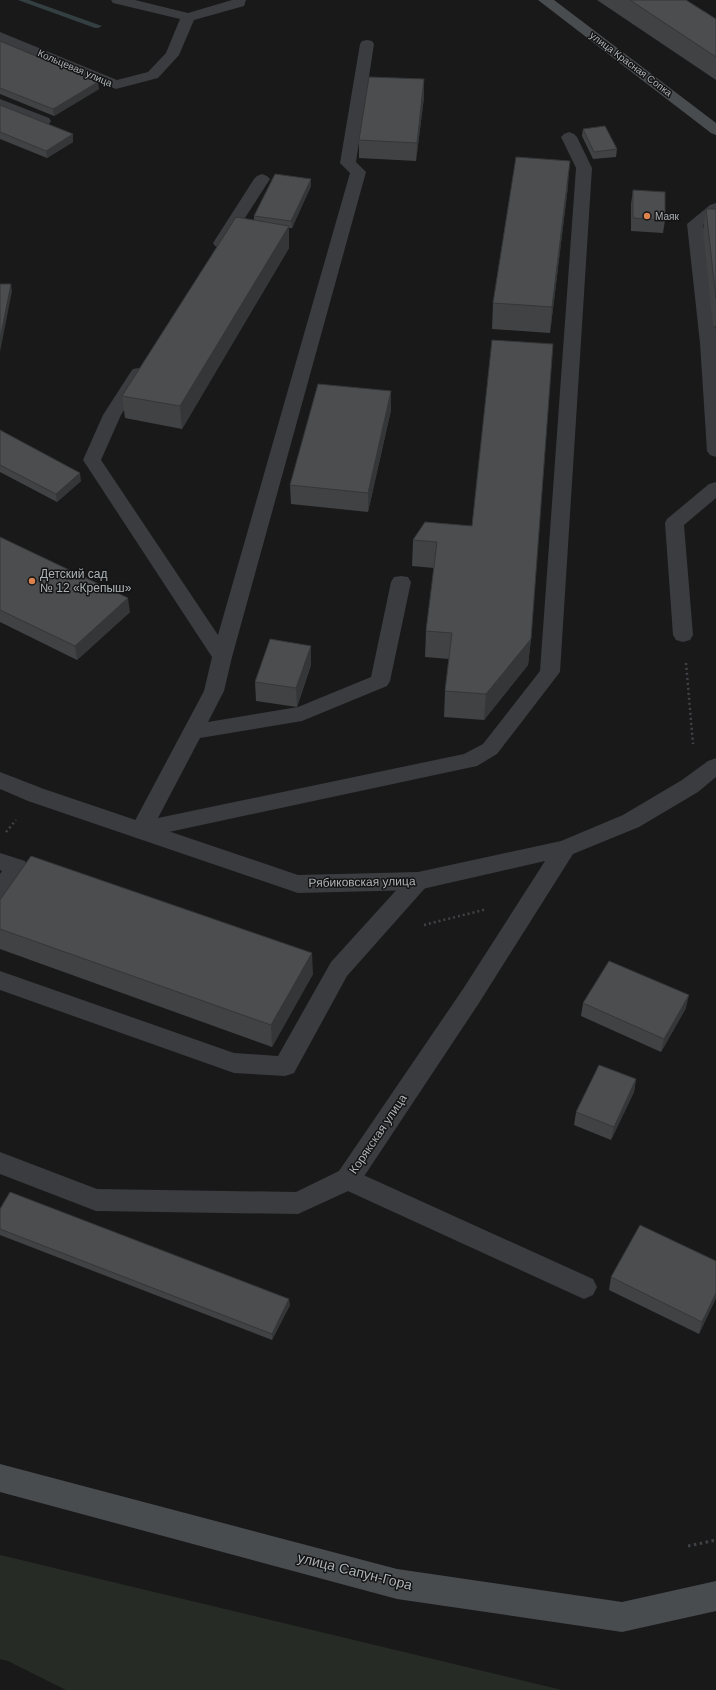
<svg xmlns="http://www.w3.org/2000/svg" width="716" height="1690" font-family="Arial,sans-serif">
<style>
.green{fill:#262c25}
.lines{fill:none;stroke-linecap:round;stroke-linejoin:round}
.stream{fill:#343f42;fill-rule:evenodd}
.path-far1{stroke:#404346;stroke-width:2.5;stroke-dasharray:2 3;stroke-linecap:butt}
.path{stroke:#404346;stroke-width:3;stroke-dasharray:2.5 3.5;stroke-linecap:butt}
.service{fill:#3a3c3f;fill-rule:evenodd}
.minor{fill:#3a3c3f;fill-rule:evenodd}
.secondary{fill:#484c4f;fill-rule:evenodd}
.wall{fill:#404244}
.shaded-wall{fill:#343637}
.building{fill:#4b4d4f;stroke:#343637}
.poi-dot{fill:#dc824f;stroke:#141415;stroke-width:1.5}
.labels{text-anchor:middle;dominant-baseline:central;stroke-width:3;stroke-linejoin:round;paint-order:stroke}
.far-street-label{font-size:10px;fill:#adb4b8;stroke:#141415}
.far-poi-label{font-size:10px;fill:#adb4b8;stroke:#141415;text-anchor:start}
.poi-label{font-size:12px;fill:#adb4b8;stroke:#141415;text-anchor:start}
.street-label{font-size:12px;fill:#adb4b8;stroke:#141415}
.near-street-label{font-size:14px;fill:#adb4b8;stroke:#141415}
</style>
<rect width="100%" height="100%" fill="#19191a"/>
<!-- green -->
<path class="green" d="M0,1555L562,1690H66L8,1661L0,1659Z"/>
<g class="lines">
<!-- stream -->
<path class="stream" d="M18,0H29L102,26L98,28H95Z"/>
<!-- path-far1 -->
<g class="path-far1">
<path d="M686,663L693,744"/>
<path d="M6,832L16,820"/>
<path d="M424,925L487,909"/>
</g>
<!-- path -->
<path class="path" d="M688,1546L716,1540"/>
<!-- service -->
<g class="service">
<path d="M111,0H135L188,13L232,0H246L244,6L194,20L179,55L158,78L116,89L0,41V32L117,80L148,72L166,53L180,19L113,3Z"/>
<path d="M367,40L372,41L374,44L356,162L366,172L232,657L224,691L208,722L298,707L371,677L391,582L394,577L401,576L408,577L411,582L390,681L387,686L302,721L200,738L158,818L464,754L483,744L540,671L576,168L561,137L564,134L569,132L574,134L577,137L592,168L560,672L497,754L477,766L141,838L133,836L130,830L204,691L212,657L83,460L103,415L130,373L133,369L139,368L145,369L148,373L121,415L101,460L218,635L350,173L340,163L360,44L362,41Z"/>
<path d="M0,99L49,118L51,121L49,124L44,125L0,108Z"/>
<path d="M262,174L267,176L270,179L229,243L227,246L221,248L215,246L213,243L254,179L257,176Z"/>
<path d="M716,203V216L703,225L716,330V457L710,455L707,451L700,343L687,224L710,205Z"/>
<path d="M716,482V498L684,525L693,635L690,640L683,642L676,640L673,635L665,523L667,519L709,484Z"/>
<path d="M0,853L25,861L28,867L8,897L0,900V874L2,871L0,870Z"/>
<path d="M418,872L426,875L429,881L426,887L347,976L294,1073L285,1076L234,1073L0,990V971L234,1053L278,1056L331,962L410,875Z"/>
<path d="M348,1168L593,1279L597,1287L593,1295L584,1299L575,1295L339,1187L335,1179L339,1171Z"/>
</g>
<!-- minor -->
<path class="minor" d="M716,758V777L698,792L639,827L573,854L479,1003L357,1187L298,1214L96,1211L0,1174V1152L97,1189L296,1192L339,1171L463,989L545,861L418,890L298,893L28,801L0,789V772L44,789L298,875L418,872L561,841L623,815L682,780L708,761Z"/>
<!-- secondary -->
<g class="secondary">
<path d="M538,0H554L716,123V135L711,133Z"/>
<path d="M0,1464L397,1569L622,1602L716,1581V1611L622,1632L397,1599L0,1492Z"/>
</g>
</g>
<!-- wall -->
<g class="wall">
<path d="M597,0H686L716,19V80Z"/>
<path d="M0,41L99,89L54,116L0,94Z"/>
<path d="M424,79V97L416,161L359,158V140Z"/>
<path d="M0,105L73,134V142L47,158L0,139Z"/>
<path d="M583,129L617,149L616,157L593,159L582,136Z"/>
<path d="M311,179V186L292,228H289V248L182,429L125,418L122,396L254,220V216Z"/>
<path d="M568,186L550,333L492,329L493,303Z"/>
<path d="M633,190L665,220L663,233L631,231V204Z"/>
<path d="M706,209H716V326H713L703,230Z"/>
<path d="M391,391V410L368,512L291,504L290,485Z"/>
<path d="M0,430L81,481L57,502L0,472Z"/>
<path d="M425,522L531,639L528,665L484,720L444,717L445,691L449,659L425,657L426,631L434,568L412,566L413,540Z"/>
<path d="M0,537L130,612L77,660L0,622Z"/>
<path d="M311,665L297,707L256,701L255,682Z"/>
<path d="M0,900L313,974L272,1047L0,949Z"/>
<path d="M583,1003L686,1008L661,1052L581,1016Z"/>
<path d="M636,1079L634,1092L611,1140L574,1125L576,1112Z"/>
<path d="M0,1209L290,1305L272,1340L0,1235Z"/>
<path d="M716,1261V1298L699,1334L609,1290L611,1277Z"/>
</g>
<!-- shaded-wall -->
<g class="shaded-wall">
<path d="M424,79V97L416,161L417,143Z"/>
<path d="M98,82L99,89L54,116L53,109Z"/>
<path d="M73,134V142L47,158L46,151Z"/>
<path d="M570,161L568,186L550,333L552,307Z"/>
<path d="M311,179V186L292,228L291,221Z"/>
<path d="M289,226V248L182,429L180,406Z"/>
<path d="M11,284L12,291L0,352V339Z"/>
<path d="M391,391V410L368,512V493Z"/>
<path d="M80,473L81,481L57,502L56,494Z"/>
<path d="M128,598L130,612L77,660L75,646Z"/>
<path d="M531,639L528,665L484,720L486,694Z"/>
<path d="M311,646V665L297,707L296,688Z"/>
<path d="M312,953L313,974L272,1047L271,1025Z"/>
<path d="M689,995L686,1008L661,1052L664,1039Z"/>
<path d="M636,1079L634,1092L611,1140L614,1127Z"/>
<path d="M716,1293V1298L699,1334L702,1322Z"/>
<path d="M289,1299L290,1305L272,1340V1334Z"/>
</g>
<!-- building -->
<g class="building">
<path d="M630,0H686L716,19V57Z"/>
<path d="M0,41L98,82L53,109L0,88Z"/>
<path d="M369,77L424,79L417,143L359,140Z"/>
<path d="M0,105L73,134L46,151L0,132Z"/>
<path d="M605,126L617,149L594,152L583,129Z"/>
<path d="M516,157L570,161L552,307L493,303Z"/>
<path d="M275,174L311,179L291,221L254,216Z"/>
<path d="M633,190L665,192V220L633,218Z"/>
<path d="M706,209H716V299Z"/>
<path d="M236,217L289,226L180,406L122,396Z"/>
<path d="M0,284H11L0,339Z"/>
<path d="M492,340L553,344L531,639L486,694L445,691L452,633L426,631L437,542L413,540L425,522L472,526Z"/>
<path d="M318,384L391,391L368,493L290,485Z"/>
<path d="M0,430L80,473L56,494L0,465Z"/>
<path d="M0,537L128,598L75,646L0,610Z"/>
<path d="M270,639L311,646L296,688L255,682Z"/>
<path d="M31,856L312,953L271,1025L0,929V900Z"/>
<path d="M609,961L689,995L664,1039L583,1003Z"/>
<path d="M599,1065L636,1079L614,1127L576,1112Z"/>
<path d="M10,1192L289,1299L272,1334L0,1229V1209Z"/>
<path d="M640,1225L716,1261V1293L702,1322L611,1277Z"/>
</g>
<!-- markers -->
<g class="poi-dot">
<circle cx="647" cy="216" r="4"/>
<circle cx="32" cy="581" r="4"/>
</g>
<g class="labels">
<!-- far-street labels -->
<g class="far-street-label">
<text transform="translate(631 64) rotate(37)">улица Красная Сопка</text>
<text transform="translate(75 68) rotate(23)">Кольцевая улица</text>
</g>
<!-- far-poi labels -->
<g class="far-poi-label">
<text x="655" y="216">Маяк</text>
</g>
<!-- poi labels -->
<g class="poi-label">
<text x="40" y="574">Детский сад<tspan x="40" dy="14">№ 12 «Крепыш»</tspan></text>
</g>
<!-- street labels -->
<g class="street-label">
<text transform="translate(362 882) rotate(-1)">Рябиковская улица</text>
<text transform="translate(378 1134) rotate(-56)">Корякская улица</text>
</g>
<!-- near-street labels -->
<g class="near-street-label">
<text transform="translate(355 1571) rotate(14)">улица Сапун-Гора</text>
</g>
</g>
</svg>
